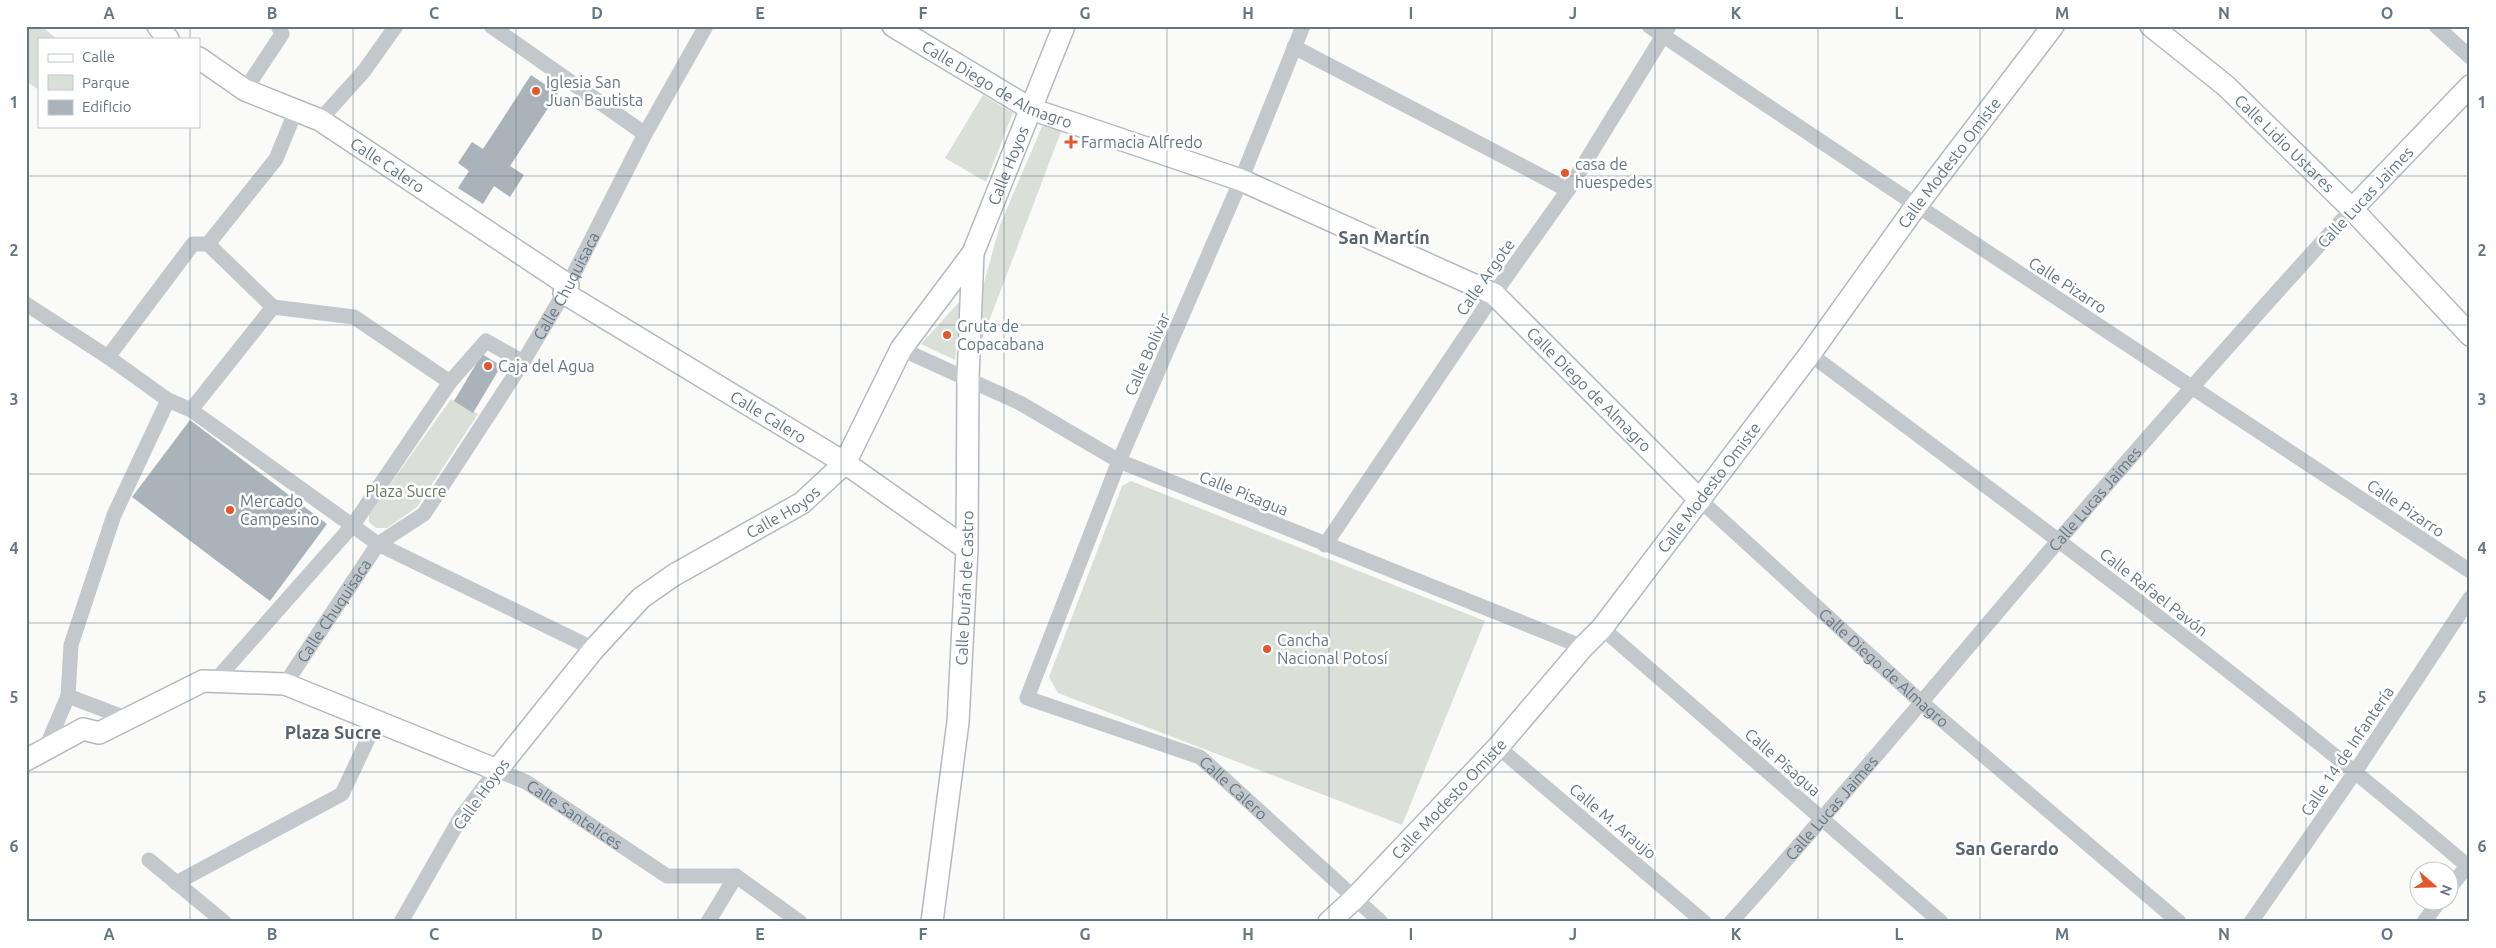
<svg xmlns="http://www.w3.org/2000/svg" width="2496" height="948" font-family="Ubuntu,sans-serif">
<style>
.green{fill:#dadfd7}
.building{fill:#aab3b9}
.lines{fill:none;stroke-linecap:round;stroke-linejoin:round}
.secondary-casing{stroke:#b3babf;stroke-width:24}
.minor{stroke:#c3c8cc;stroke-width:15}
.secondary{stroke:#fff;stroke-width:21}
.grid{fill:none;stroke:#657683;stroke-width:1;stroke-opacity:0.55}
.poi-dot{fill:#e4572e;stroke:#fff;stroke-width:2}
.labels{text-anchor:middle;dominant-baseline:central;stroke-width:5;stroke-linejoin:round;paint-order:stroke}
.poi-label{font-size:16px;fill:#657683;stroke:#fff;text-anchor:start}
.street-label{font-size:16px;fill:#657683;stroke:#fff}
.park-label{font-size:16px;fill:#687a64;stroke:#fff}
.neighbourhood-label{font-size:18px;font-weight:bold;fill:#57646e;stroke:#fff}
.neatline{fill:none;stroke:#657683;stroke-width:2}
.grid-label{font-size:16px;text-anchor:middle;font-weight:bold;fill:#657683}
</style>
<rect width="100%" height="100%" fill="#fafaf8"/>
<!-- green -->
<g class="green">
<path d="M26,26H41L57,39H39V90L26,81Z"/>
<path d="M983,95L1013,113L986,182L945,158Z"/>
<path d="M1044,122L1062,129L980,345L982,290L1000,225Z"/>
<path d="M962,299L955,360L921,344Z"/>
<path d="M451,399L478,414L417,507L387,528H376L369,522V514Z"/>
<path d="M1131,481L1485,621L1402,825L1058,693L1049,677L1122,486Z"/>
</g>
<!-- building -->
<g class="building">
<path d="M531,75L558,93L510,166L524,175L510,197L494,186L483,204L458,188L469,171L458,163L472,142L483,149Z"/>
<path d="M482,354L501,366L473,413L454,401Z"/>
<path d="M190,420L327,524L270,601L132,497Z"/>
</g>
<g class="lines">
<!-- secondary casing -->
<g class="secondary-casing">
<g id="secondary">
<path d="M158,26L168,39"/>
<path id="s6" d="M893,26L1031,109L1241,180L1494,294L1700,500"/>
<path id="s7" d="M2151,26L2226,86L2352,209L2470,335"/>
<path id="s8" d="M199,58L245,90L320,120L568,285"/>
<path d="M2352,209L2470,86"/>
<path id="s9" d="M564,293L845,463L967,549"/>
<path id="s10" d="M26,760L83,729L99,733L203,681L285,684L497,770L594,649L641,598L674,575L802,503L845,463L901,349L973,253L1064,26"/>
<path id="s11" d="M932,922L958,722L967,549L968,378L973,253"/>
<path id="s12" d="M1329,922L1354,899L1498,747L1583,647L1602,628L1810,354L1916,206L2053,26"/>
</g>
</g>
<!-- minor -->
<g class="minor">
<path d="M491,26L645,134"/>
<path id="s1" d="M1303,26L1241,180L1119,461L1027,698L1200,757L1381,922"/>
<path d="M1649,26C1921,210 2196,389 2470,571"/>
<path d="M2436,26L2470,57"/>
<path d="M1294,47L1568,190"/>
<path d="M245,90L282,34L278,26"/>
<path d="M320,120L364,71L396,26"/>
<path d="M208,244L273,307"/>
<path d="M26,304L108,357L168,400L191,410L378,544L594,649"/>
<path d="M901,349L1020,403L1119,461L1583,647"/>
<path d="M1810,354C2033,521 2258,687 2470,868"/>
<path d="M108,357L193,244H208L276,159L296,110"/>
<path d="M191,410L273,307L354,317L450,382"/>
<path id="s2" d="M1700,500L1921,702L2179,922"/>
<path d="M1325,545L1494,294L1568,190L1669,26"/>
<path d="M1602,628L1941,922"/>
<path d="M214,682L353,525L450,382L486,341L523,362"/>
<path id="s3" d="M285,684L378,544L424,514L523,362L564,293L645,134L706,26"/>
<path d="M68,696L128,719"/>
<path d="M1498,747L1704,922"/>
<path d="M45,750L68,696L71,645L114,515L168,400"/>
<path d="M149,860L224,922"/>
<path d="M176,883L342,794L376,722"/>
<path d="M2448,890L2467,866"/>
<path id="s4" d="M401,922L461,817L497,770L526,782L667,876H736L800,922"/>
<path d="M708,922L736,876"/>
<path id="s5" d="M1731,922C1844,797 1950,667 2059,540C2155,428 2253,318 2352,209"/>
<path d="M2251,922L2355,772L2470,598"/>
<path d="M2424,922L2440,900"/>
</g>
<!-- secondary -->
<use href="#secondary" class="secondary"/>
</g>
<!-- grid -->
<path class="grid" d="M190,26V39M353,26V922M516,26V922M678,26V922M841,26V922M1004,26V922M1167,26V922M1329,26V922M1492,26V922M1655,26V922M1818,26V922M1980,26V922M2143,26V922M2306,26V922M190,126V922M26,176H2470M26,325H2470M26,474H2470M26,623H2470M26,772H2470"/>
<!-- markers -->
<g class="poi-dot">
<circle cx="536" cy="91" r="5"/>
<path d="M1068.5 134.5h5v5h5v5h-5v5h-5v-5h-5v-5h5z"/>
<circle cx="1565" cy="173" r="5"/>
<circle cx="947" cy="335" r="5"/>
<circle cx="488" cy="366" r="5"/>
<circle cx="230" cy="510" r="5"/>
<circle cx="1267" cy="649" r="5"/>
</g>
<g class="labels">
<!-- poi labels -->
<g class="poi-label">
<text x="546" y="82">Iglesia San<tspan x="546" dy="18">Juan Bautista</tspan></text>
<text x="1081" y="142">Farmacia Alfredo</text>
<text x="1575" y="164">casa de<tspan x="1575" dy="18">huespedes</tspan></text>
<text x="957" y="326">Gruta de<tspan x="957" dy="18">Copacabana</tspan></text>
<text x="498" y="366">Caja del Agua</text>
<text x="240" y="501">Mercado<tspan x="240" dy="18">Campesino</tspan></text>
<text x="1277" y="640">Cancha<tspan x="1277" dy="18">Nacional Potosí</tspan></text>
</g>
<!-- street labels -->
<g class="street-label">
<text stroke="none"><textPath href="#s6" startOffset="120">Calle Diego de Almagro</textPath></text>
<text stroke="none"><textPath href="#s7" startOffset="178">Calle Lidio Ustares</textPath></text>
<text stroke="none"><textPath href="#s12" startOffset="982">Calle Modesto Omiste</textPath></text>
<text stroke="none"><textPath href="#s8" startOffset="218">Calle Calero</textPath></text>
<text stroke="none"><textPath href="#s10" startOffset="1320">Calle Hoyos</textPath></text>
<text transform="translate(2365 197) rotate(-47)">Calle Lucas Jaimes</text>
<text transform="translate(1485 277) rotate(-55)">Calle Argote</text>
<text stroke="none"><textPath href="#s3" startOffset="492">Calle Chuquisaca</textPath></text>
<text transform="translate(2068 285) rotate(33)">Calle Pizarro</text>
<text transform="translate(1147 354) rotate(-66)">Calle Bolivar</text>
<text stroke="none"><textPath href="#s6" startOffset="795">Calle Diego de Almagro</textPath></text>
<text stroke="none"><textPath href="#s9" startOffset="239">Calle Calero</textPath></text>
<text stroke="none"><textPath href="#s12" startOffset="578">Calle Modesto Omiste</textPath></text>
<text transform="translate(1244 493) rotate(22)">Calle Pisagua</text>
<text stroke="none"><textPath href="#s5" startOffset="558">Calle Lucas Jaimes</textPath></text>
<text transform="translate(2406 508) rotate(34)">Calle Pizarro</text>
<text stroke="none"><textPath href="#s10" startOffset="899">Calle Hoyos</textPath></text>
<text stroke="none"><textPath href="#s11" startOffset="336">Calle Durán de Castro</textPath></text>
<text transform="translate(2154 592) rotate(38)">Calle Rafael Pavón</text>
<text stroke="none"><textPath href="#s3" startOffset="88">Calle Chuquisaca</textPath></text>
<text stroke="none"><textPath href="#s2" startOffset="249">Calle Diego de Almagro</textPath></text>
<text transform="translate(2347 751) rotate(-56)">Calle 14 de Infantería</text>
<text transform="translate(1783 762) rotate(41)">Calle Pisagua</text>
<text stroke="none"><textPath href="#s1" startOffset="955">Calle Calero</textPath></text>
<text transform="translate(481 794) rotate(-54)">Calle Hoyos</text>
<text stroke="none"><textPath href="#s12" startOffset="172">Calle Modesto Omiste</textPath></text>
<text stroke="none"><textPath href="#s5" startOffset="152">Calle Lucas Jaimes</textPath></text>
<text stroke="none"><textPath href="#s4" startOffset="270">Calle Santelices</textPath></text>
<text transform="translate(1613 821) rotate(40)">Calle M. Araujo</text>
</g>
<!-- park labels -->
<g class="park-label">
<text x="406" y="491">Plaza Sucre</text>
</g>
<!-- neighbourhood labels -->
<g class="neighbourhood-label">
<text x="1384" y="237">San Martín</text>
<text x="333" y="732">Plaza Sucre</text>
<text x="2007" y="848">San Gerardo</text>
</g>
</g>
<!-- border -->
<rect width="2496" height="948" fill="none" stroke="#ffffff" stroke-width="55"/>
<!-- legend -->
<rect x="38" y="38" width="162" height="90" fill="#ffffff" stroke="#c1c8cd"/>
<rect x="48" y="54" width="25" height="8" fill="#ffffff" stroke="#c1c8cd"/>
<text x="82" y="62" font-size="15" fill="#657683">Calle</text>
<rect x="48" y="75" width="25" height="15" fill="#dadfd7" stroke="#c1c8cd"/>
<text x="82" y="88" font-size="15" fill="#657683">Parque</text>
<rect x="48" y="100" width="25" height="15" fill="#aab3b9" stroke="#c1c8cd"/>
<text x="82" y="112" font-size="15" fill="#657683">Edificio</text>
<!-- north arrow -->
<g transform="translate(2434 886) rotate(110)"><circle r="24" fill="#ffffff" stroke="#c1c8cd"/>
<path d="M0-4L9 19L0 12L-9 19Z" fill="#e4572e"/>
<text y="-8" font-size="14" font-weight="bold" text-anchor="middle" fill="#657683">N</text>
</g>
<rect x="28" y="28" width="2440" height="892" class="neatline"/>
<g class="grid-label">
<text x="109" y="19">A</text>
<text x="272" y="19">B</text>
<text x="434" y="19">C</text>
<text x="597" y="19">D</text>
<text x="760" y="19">E</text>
<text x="923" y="19">F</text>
<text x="1085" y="19">G</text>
<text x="1248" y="19">H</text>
<text x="1411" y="19">I</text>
<text x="1573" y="19">J</text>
<text x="1736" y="19">K</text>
<text x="1899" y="19">L</text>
<text x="2062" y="19">M</text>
<text x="2224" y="19">N</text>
<text x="2387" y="19">O</text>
<text x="14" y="108">1</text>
<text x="2482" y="108">1</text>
<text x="14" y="256">2</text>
<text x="2482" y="256">2</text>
<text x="14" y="405">3</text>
<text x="2482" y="405">3</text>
<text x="14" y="554">4</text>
<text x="2482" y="554">4</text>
<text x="14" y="703">5</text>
<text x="2482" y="703">5</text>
<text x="14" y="852">6</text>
<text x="2482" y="852">6</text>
<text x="109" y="940">A</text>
<text x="272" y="940">B</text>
<text x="434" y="940">C</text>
<text x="597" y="940">D</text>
<text x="760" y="940">E</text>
<text x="923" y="940">F</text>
<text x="1085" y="940">G</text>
<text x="1248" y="940">H</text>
<text x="1411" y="940">I</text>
<text x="1573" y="940">J</text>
<text x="1736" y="940">K</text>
<text x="1899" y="940">L</text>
<text x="2062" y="940">M</text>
<text x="2224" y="940">N</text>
<text x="2387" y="940">O</text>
</g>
</svg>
